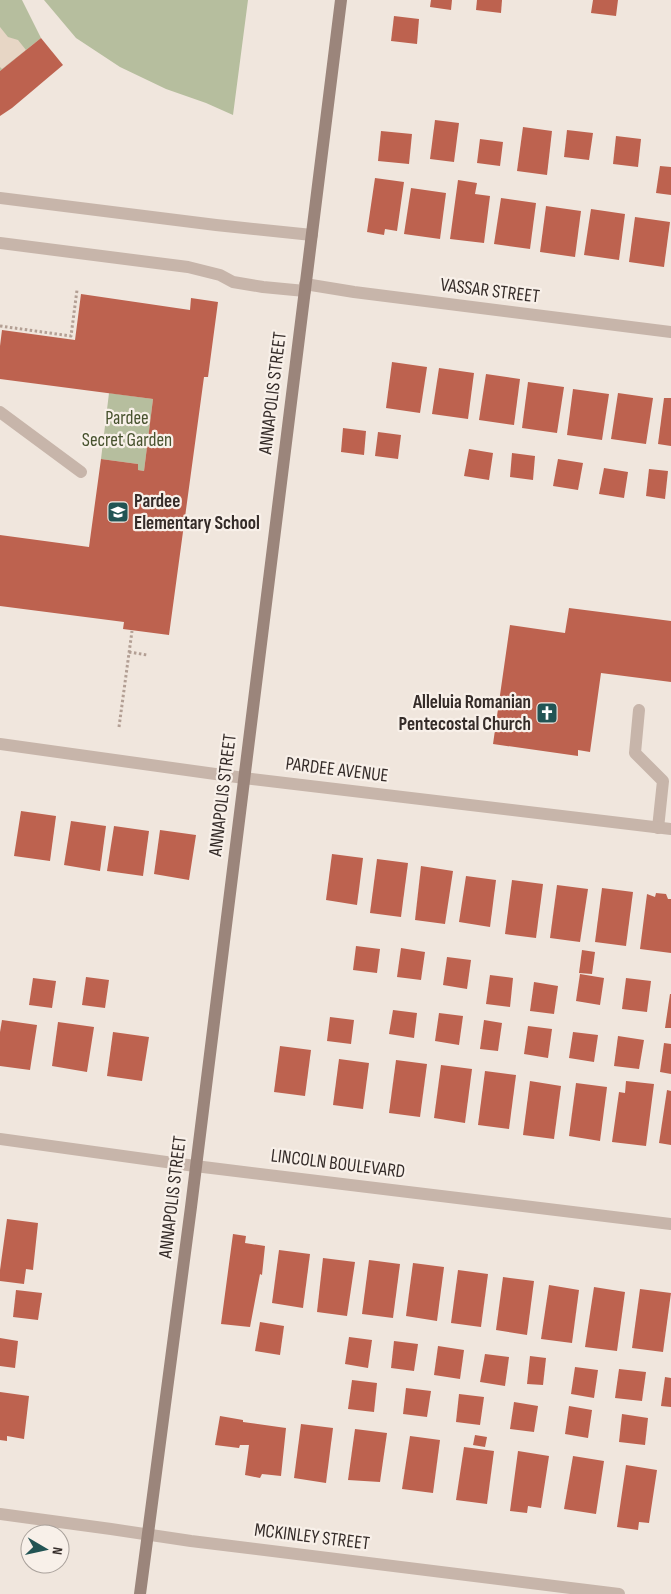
<svg xmlns="http://www.w3.org/2000/svg" width="671" height="1594" font-family="'Sofia Sans Condensed',sans-serif">
<style>
.green{fill:#b6be9e}
.plaza{fill:#e7d6c5}
.building{fill:#bd624f}
.lines{fill:none;stroke-linecap:round;stroke-linejoin:round}
.path{stroke:#b39f94;stroke-width:3;stroke-dasharray:2.5 2.5;stroke-linecap:butt}
.lane{stroke:#c7b5aa;stroke-width:12}
.street{stroke:#c7b5aa;stroke-width:12}
.secondary{stroke:#9b857b;stroke-width:12}
.labels{text-anchor:middle;dominant-baseline:central;stroke-width:4.5;stroke-linejoin:round;paint-order:stroke}
.street-label{font-size:19px;fill:#352c29;stroke:#f8f0e9}
.park-label{font-size:19px;fill:#47522e;stroke:#f8f0e9}
.poi-label{font-size:19px;font-weight:bold;fill:#352c29;stroke:#f8f0e9;text-anchor:start}
</style>
<rect width="100%" height="100%" fill="#f0e6dd"/>
<!-- green -->
<g class="green">
<path d="M0,0H22L41,38L0,71Z"/>
<path d="M44,0H248L233,115L206,103L166,89L120,67L76,38Z"/>
<path d="M109,393L153,399L144,471L138,470V464L101,459Z"/>
</g>
<!-- plaza -->
<path class="plaza" d="M0,27L8,37L18,40L26,50L2,69L0,67Z"/>
<!-- building -->
<g class="building">
<path d="M431,0H452L451,10L430,7Z"/>
<path d="M477,0H502L501,13L476,10Z"/>
<path d="M593,0H618L616,16L591,13Z"/>
<path d="M394,16L419,19L417,44L391,41Z"/>
<path d="M41,38L63,65L12,108L0,116V71Z"/>
<path d="M435,120L459,123L454,162L430,159Z"/>
<path d="M523,127L552,131L547,175L517,171Z"/>
<path d="M567,130L593,133L589,160L564,157Z"/>
<path d="M381,131L412,134L409,164L378,161Z"/>
<path d="M616,136L641,139L638,167L613,164Z"/>
<path d="M480,139L503,142L500,166L477,163Z"/>
<path d="M660,166L671,167V195L656,193Z"/>
<path d="M375,178L404,182L397,231L385,229L384,235L367,232Z"/>
<path d="M458,180L477,183L475,194L490,196L484,243L450,239Z"/>
<path d="M411,188L446,193L440,239L404,234Z"/>
<path d="M501,198L536,203L530,249L494,244Z"/>
<path d="M546,206L581,211L575,257L540,252Z"/>
<path d="M591,209L625,214L619,260L584,255Z"/>
<path d="M635,217L670,222L664,267L629,262Z"/>
<path d="M81,294L190,310L191,298L218,302L208,377H204L169,635L123,629L124,622L0,606V535L89,547L101,459L138,464V470L144,471L153,399L0,379V346L2,330L75,340Z"/>
<path d="M392,362L427,367L420,413L386,408Z"/>
<path d="M439,368L474,373L468,419L432,414Z"/>
<path d="M486,374L520,379L514,425L479,420Z"/>
<path d="M528,382L564,387L557,433L522,428Z"/>
<path d="M573,389L609,394L602,440L567,435Z"/>
<path d="M618,393L653,398L646,444L611,439Z"/>
<path d="M664,398H671V446L658,444Z"/>
<path d="M343,428L366,431L364,455L341,452Z"/>
<path d="M378,432L401,435L398,459L375,456Z"/>
<path d="M469,449L493,453L489,480L464,476Z"/>
<path d="M512,453L535,456L533,480L510,477Z"/>
<path d="M558,459L583,463L578,490L553,486Z"/>
<path d="M604,468L628,472L624,498L599,494Z"/>
<path d="M649,469L668,471L665,499L646,496Z"/>
<path d="M569,608L671,621V682L601,673L590,752L578,750V756L493,744L510,625L565,633Z"/>
<path d="M21,811L56,816L50,861L14,856Z"/>
<path d="M71,821L106,826L100,871L64,865Z"/>
<path d="M114,826L149,831L143,876L107,871Z"/>
<path d="M160,830L196,835L189,880L154,874Z"/>
<path d="M332,854L363,858L357,905L326,900Z"/>
<path d="M377,859L408,863L401,917L370,913Z"/>
<path d="M421,866L453,871L445,924L415,920Z"/>
<path d="M466,876L496,880L490,927L459,922Z"/>
<path d="M512,880L543,884L536,938L505,934Z"/>
<path d="M557,885L588,889L580,942L550,938Z"/>
<path d="M602,888L633,892L626,946L595,942Z"/>
<path d="M656,893L666,894L668,899H671V953L640,949L647,894L655,897Z"/>
<path d="M356,946L380,949L377,973L353,970Z"/>
<path d="M401,948L425,952L421,980L397,977Z"/>
<path d="M582,950L595,952L592,974L579,973Z"/>
<path d="M447,957L471,960L467,989L443,985Z"/>
<path d="M580,974L604,978L600,1005L576,1001Z"/>
<path d="M490,975L513,978L510,1007L486,1004Z"/>
<path d="M86,977L109,980L105,1008L82,1005Z"/>
<path d="M33,978L56,981L52,1008L29,1005Z"/>
<path d="M626,978L651,981L647,1012L622,1009Z"/>
<path d="M534,982L558,986L554,1014L530,1011Z"/>
<path d="M670,994H671V1028H665Z"/>
<path d="M393,1010L417,1013L414,1038L389,1034Z"/>
<path d="M439,1013L463,1016L459,1045L435,1041Z"/>
<path d="M330,1017L354,1020L351,1044L327,1041Z"/>
<path d="M2,1020L37,1025L30,1070L0,1066V1032Z"/>
<path d="M484,1020L502,1023L498,1051L480,1049Z"/>
<path d="M58,1022L94,1027L87,1072L52,1066Z"/>
<path d="M528,1026L552,1029L548,1058L524,1054Z"/>
<path d="M113,1032L149,1037L142,1081L107,1076Z"/>
<path d="M573,1032L598,1035L594,1062L569,1058Z"/>
<path d="M618,1036L644,1040L639,1069L614,1066Z"/>
<path d="M664,1043L671,1044V1074L660,1072Z"/>
<path d="M280,1046L311,1050L305,1096L274,1092Z"/>
<path d="M339,1059L369,1063L363,1109L333,1105Z"/>
<path d="M396,1060L427,1064L420,1117L389,1113Z"/>
<path d="M441,1065L472,1069L465,1123L434,1118Z"/>
<path d="M485,1071L516,1075L509,1129L478,1125Z"/>
<path d="M530,1081L561,1086L554,1139L523,1135Z"/>
<path d="M626,1081L654,1084L646,1146L612,1142L619,1092L625,1093Z"/>
<path d="M576,1083L607,1087L600,1141L569,1136Z"/>
<path d="M667,1090L671,1091V1145L659,1143Z"/>
<path d="M7,1219L38,1223L33,1270L26,1269L24,1284L0,1281V1270Z"/>
<path d="M233,1234L246,1236L245,1243L265,1246L262,1275L260,1274L250,1327L221,1324Z"/>
<path d="M279,1250L310,1254L303,1308L272,1303Z"/>
<path d="M323,1258L355,1262L347,1316L317,1312Z"/>
<path d="M369,1260L400,1264L393,1318L362,1314Z"/>
<path d="M413,1263L444,1267L437,1321L406,1316Z"/>
<path d="M458,1270L488,1274L481,1327L451,1323Z"/>
<path d="M503,1277L534,1281L527,1335L496,1330Z"/>
<path d="M549,1285L579,1290L572,1343L541,1339Z"/>
<path d="M594,1287L625,1292L617,1351L585,1347Z"/>
<path d="M640,1289L671,1293L663,1352L632,1348Z"/>
<path d="M16,1290L42,1293L38,1320L13,1317Z"/>
<path d="M260,1322L284,1326L280,1355L255,1351Z"/>
<path d="M349,1337L372,1340L368,1368L345,1364Z"/>
<path d="M0,1338L18,1341L15,1368L0,1366Z"/>
<path d="M394,1341L418,1344L414,1371L391,1368Z"/>
<path d="M438,1346L464,1350L460,1379L434,1375Z"/>
<path d="M485,1354L509,1357L505,1386L480,1382Z"/>
<path d="M530,1356L546,1358L543,1385L527,1384Z"/>
<path d="M575,1367L598,1370L594,1398L571,1394Z"/>
<path d="M619,1369L646,1372L642,1401L615,1398Z"/>
<path d="M665,1377L671,1378V1407L661,1406Z"/>
<path d="M352,1380L377,1383L374,1412L348,1409Z"/>
<path d="M406,1388L431,1391L427,1417L403,1414Z"/>
<path d="M0,1392L29,1396L24,1439L7,1436V1441L0,1440Z"/>
<path d="M459,1394L484,1397L480,1425L456,1422Z"/>
<path d="M514,1402L538,1406L534,1432L510,1429Z"/>
<path d="M569,1406L592,1410L588,1438L565,1434Z"/>
<path d="M622,1414L648,1418L645,1445L619,1442Z"/>
<path d="M220,1416L243,1420V1422L286,1428L281,1476L262,1474L260,1478L245,1475L249,1445H240L239,1448L215,1445Z"/>
<path d="M301,1424L333,1428L326,1483L294,1478Z"/>
<path d="M355,1429L387,1433L380,1482L348,1480Z"/>
<path d="M475,1435L487,1437L485,1447L473,1445Z"/>
<path d="M410,1436L440,1440L433,1493L402,1489Z"/>
<path d="M464,1447L494,1451L487,1504L456,1500Z"/>
<path d="M518,1451L549,1456L541,1508L528,1506L527,1513L510,1511Z"/>
<path d="M573,1456L604,1461L596,1514L564,1509Z"/>
<path d="M626,1465L657,1470L649,1523L639,1522L638,1530L617,1527Z"/>
</g>
<g class="lines">
<!-- path -->
<g class="path">
<path d="M0,326L71,336L77,290"/>
<path d="M129,652L147,655"/>
<path d="M119,727L132,631"/>
</g>
<!-- lane -->
<g class="lane">
<path d="M0,198L216,225L312,235"/>
<path d="M0,243L188,267L220,275L233,282L263,287L305,291"/>
<path d="M0,412L81,472"/>
<path d="M639,710L635,753L663,781L658,828"/>
</g>
<!-- street -->
<g class="street">
<path d="M305,284L354,292L671,332"/>
<path d="M0,744L244,778L671,829"/>
<path d="M0,1139L195,1166L671,1224"/>
<path d="M0,1514L111,1529L191,1541L619,1594"/>
</g>
<!-- secondary -->
<path class="secondary" d="M140,1594L191,1207L341,0"/>
</g>
<!-- icons -->
<defs>
<g id="school-square" transform="scale(1.125)"><rect x="-9" y="-9" width="18" height="18" rx="4" fill="#225454" stroke="#f8f0e9"/><path d="M0-5L7-2L0 1L-7-2ZM-4 1L0 2.5L4 1V4Q0 6-4 4Z" fill="#fff"/></g>
<g id="church-square" transform="scale(1.125)"><rect x="-9" y="-9" width="18" height="18" rx="4" fill="#225454" stroke="#f8f0e9"/><path d="M-1.2-6h2.4v3.5h3.3v2.4h-3.3V6h-2.4V-.1h-3.3v-2.4h3.3Z" fill="#fff"/></g>
</defs>
<g fill-rule="evenodd">
<use href="#school-square" x="118" y="512"/>
<use href="#church-square" x="547" y="713"/>
</g>
<g class="labels">
<!-- street labels -->
<g class="street-label">
<text transform="translate(490 291) rotate(7)">VASSAR STREET</text>
<text transform="translate(273 393) rotate(-83)">ANNAPOLIS STREET</text>
<text transform="translate(337 770) rotate(7)">PARDEE AVENUE</text>
<text transform="translate(223 795) rotate(-83)">ANNAPOLIS STREET</text>
<text transform="translate(338 1164) rotate(7)">LINCOLN BOULEVARD</text>
<text transform="translate(173 1197) rotate(-83)">ANNAPOLIS STREET</text>
<text transform="translate(312 1537) rotate(7)">MCKINLEY STREET</text>
</g>
<!-- park labels -->
<g class="park-label">
<text x="127" y="418">Pardee<tspan x="127" dy="22">Secret Garden</tspan></text>
</g>
<!-- poi labels -->
<g class="poi-label">
<text x="134" y="501">Pardee<tspan x="134" dy="22">Elementary School</tspan></text>
<text x="531" y="702" text-anchor="end">Alleluia Romanian<tspan x="531" dy="22">Pentecostal Church</tspan></text>
</g>
</g>
<!-- north arrow -->
<g transform="translate(45 1549) rotate(99)"><circle r="24" fill="#f8f0e9" stroke="#aaa29c"/>
<path d="M0-4L9 19L0 12L-9 19Z" fill="#225454"/>
<text y="-8" font-size="14" font-weight="bold" text-anchor="middle" fill="#352c29">N</text>
</g>
</svg>
